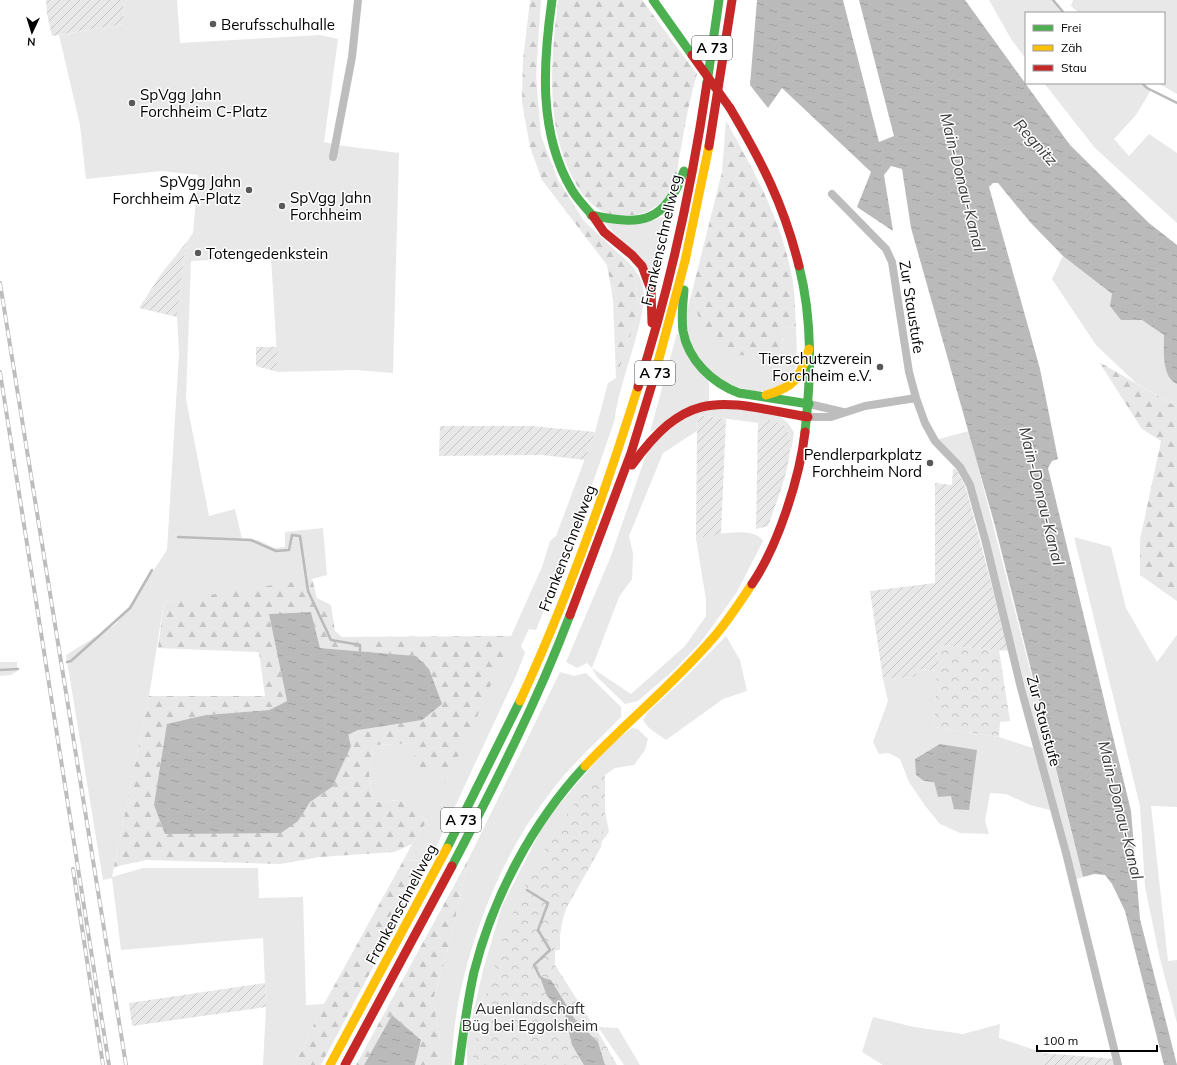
<svg xmlns="http://www.w3.org/2000/svg" width="1177" height="1065" font-family="Mulish,sans-serif">
<style>
.grass{fill:#e8e8e8;fill-rule:evenodd}
.forest{fill:url(#forest-firs);fill-rule:evenodd}
.park{fill:url(#park-crowns)}
.garden{fill:url(#garden-furrows)}
.water{fill:url(#water-ripples)}
.lines{fill:none;stroke-linecap:round;stroke-linejoin:round}
.stream{stroke:#bababa;stroke-width:2.5}
.street{stroke:#bdbdbd;stroke-width:8}
.fast{stroke:#4caf50;stroke-width:9}
.slow{stroke:#ffc107;stroke-width:9}
.jam{stroke:#c62828;stroke-width:9}
.rail-casing{stroke:#bdbdbd;stroke-width:4}
.rail{stroke:#fff;stroke-width:2.5;stroke-dasharray:8;stroke-linecap:butt}
.jam-bridge{stroke:#c62828;stroke-width:9}
.poi-dot{fill:#595959;stroke:#fff;stroke-width:1.5}
.labels{text-anchor:middle;dominant-baseline:central;stroke-width:3;stroke-linejoin:round;paint-order:stroke}
.shield{fill:#fff;stroke:#4c4c4c;stroke-width:1}
.shield-label{font-size:14px;font-weight:bold;fill:#000}
.poi-label{font-size:15px;fill:#000;stroke:#fff;text-anchor:start}
.street-label{font-size:15px;fill:#000;stroke:#fff}
.park-label{font-size:15px;fill:#2d2d2d;stroke:#fff}
.water-label{font-size:16px;font-style:italic;fill:#3e3e3e;stroke:#fff}
</style>
<defs>
<pattern id="forest-firs" width="22" height="20" patternUnits="userSpaceOnUse"><rect width="22" height="20" fill="#e8e8e8"/><path d="M5 1l3.5 6h-7zM16 11l3.5 6h-7z" fill="#c5c5c5"/></pattern>
<pattern id="park-crowns" width="20" height="18" patternUnits="userSpaceOnUse"><rect width="20" height="18" fill="#e8e8e8"/><path d="M2 6a3 3 0 1 1 6 0M12 15a3 3 0 1 1 6 0" fill="none" stroke="#c5c5c5"/></pattern>
<pattern id="garden-furrows" width="10" height="10" patternUnits="userSpaceOnUse"><rect width="10" height="10" fill="#e8e8e8"/><path d="M-1 1l2-2M0 10L10 0M9 11l2-2" fill="none" stroke="#c5c5c5"/></pattern>
<pattern id="water-ripples" width="26" height="14" patternUnits="userSpaceOnUse"><rect width="26" height="14" fill="#bababa"/><path d="M2 4q2-2 4 0t4 0M15 11q2-2 4 0t4 0" fill="none" stroke="#9e9e9e"/></pattern>
</defs>
<rect width="100%" height="100%" fill="#fff"/>
<!-- grass -->
<g class="grass">
<path d="M123,0H177L180,43L320,35L338,39L324,142C348,148 374,149 399,153L393,373L355,370L278,372L271,257L191,261L186,399L209,516L235,509L242,539L258,540L274,548L285,547V532L323,528L327,575L297,583L164,602L149,696L112,877L143,868H258L259,898L303,897L306,1005L324,1004L294,1065H263L266,1007L263,938L121,950L112,878L103,880L66,655L116,624L134,600L167,550L179,353L177,317L186,243L193,233L198,175L162,171L86,179L80,125L59,35L124,24Z"/>
<path d="M989,0H1053L1064,13H1026V59L1011,39Z"/>
<path d="M1073,0H1177V94L1158,83H1164V13H1079L1071,6Z"/>
<path d="M1044,83H1142L1151,90L1136,115L1114,139L1129,156L1149,134L1177,153V223L1095,148Z"/>
<path d="M670,214L654,284L634,254L604,222L655,220Z"/>
<path d="M617,252C628,261 636,269 642,282C652,309 617,386 615,419C591,490 565,560 536,630L529,629L521,646L525,653L515,678L430,860L403,861L412,844L427,821L400,800L373,802L369,772L374,745L416,743L445,783L542,567L550,541L556,536L595,432L608,383L616,378L639,310L635,279Z"/>
<path d="M1063,256L1164,335C1164,351 1161,375 1177,384V407L1136,383L1096,345L1052,279Z"/>
<path d="M692,292L703,331L782,348L783,328L796,326C796,340 800,370 790,380C766,407 710,381 695,355C692,349 686,326 686,319C686,311 690,300 692,292Z"/>
<path d="M677,333L709,383V401L650,432Z"/>
<path d="M713,408C728,409 770,410 782,418C788,422 791,427 794,433L791,452L788,431L769,420L758,423L699,415L697,431L663,453L629,536L633,553L632,579L619,597L592,668L631,694L685,646L706,616V600L696,538C711,535 755,525 763,541L737,592L701,642L675,669L638,701L625,704L597,677L592,668L587,663L577,668L566,662L611,556L648,449L686,415Z"/>
<path d="M969,431L1083,877L1074,880L978,499L972,481L939,439Z"/>
<path d="M1074,537L1111,547L1126,608L1157,662L1177,635V807L1151,806L1168,961L1177,960V1023L1160,959L1145,887L1140,806Z"/>
<path d="M726,636L740,660L747,691L723,699L666,740L649,728L643,720L648,712L685,678Z"/>
<path d="M0,662H17V671L11,675L0,676Z"/>
<path d="M917,669L937,671L934,727L999,737L1033,748L1050,810L1030,805L1006,794L990,793L985,821L989,834L960,833L940,824L926,807L909,782L900,759L889,753L879,754L873,742L888,701L883,679L915,677ZM977,750L938,797L934,782Z"/>
<path d="M560,672L574,676L586,673L621,707V717C600,739 575,761 556,785C544,801 531,818 521,835C484,897 452,992 452,1065H440V1041L433,1000L450,942L468,860Z"/>
<path d="M632,728L638,729L648,739L645,750L634,765L615,768L599,779L609,832L595,851L567,894L560,935V950L544,952L483,1065H467V1041L483,970L502,906L546,820L610,745Z"/>
<path d="M873,1017L914,1027L963,1034L1000,1024L999,1038L1044,1053L1045,1065H883L862,1052Z"/>
<path d="M598,1027L618,1028L640,1065H624Z"/>
</g>
<!-- forest -->
<g class="forest">
<path d="M530,0H541L536,76L541,136L558,180L584,221L617,252L635,279L639,310L616,378L613,299L607,265L542,180L530,147L522,102L523,60Z"/>
<path d="M558,0H642L697,74C690,98 685,123 681,148C678,160 678,175 673,187C669,199 647,216 633,215C626,215 617,216 609,214C595,210 583,196 576,184C544,128 551,62 558,0Z"/>
<path d="M726,121C753,169 780,217 791,272C795,289 795,309 796,326L783,328L782,348L771,356L735,355L702,331L692,292L722,172Z"/>
<path d="M1099,362L1177,407V601L1140,575V540L1161,441L1142,429Z"/>
<path d="M312,579L317,598L331,605L335,631L342,637L512,636L476,719L445,783L436,771L413,767L416,743L374,745L369,772L373,802L400,800L427,821L412,844L394,852L320,857L280,864L146,860L114,867L149,696H265L259,652L158,648L164,602ZM311,612L320,648L416,656L358,730L348,735L332,787L309,802L298,821L206,715L269,710L287,701L269,614Z"/>
<path d="M430,860L321,1065H294L324,1004L403,861Z"/>
<path d="M468,860L450,942L433,1000L440,1041V1065H415L421,1040L392,1015L364,1065H356Z"/>
</g>
<!-- park -->
<g class="park">
<path d="M938,645L999,650L1010,721L1000,722L999,737L934,727Z"/>
<path d="M605,766V813L601,847L567,907L555,941V965L601,1037L617,1065H472L478,1021L505,932L528,879L555,832L587,785Z"/>
</g>
<!-- garden -->
<g class="garden">
<path d="M46,0H123L124,24L52,36L47,14Z"/>
<path d="M186,243L177,317L139,308L161,274Z"/>
<path d="M256,347H277L278,372L256,366Z"/>
<path d="M699,415L726,419L721,534L696,538L697,431Z"/>
<path d="M769,420C773,422 780,422 783,425C803,442 775,505 768,526L756,529L758,423Z"/>
<path d="M440,426H531L595,432L585,460L543,455L439,456Z"/>
<path d="M953,469H956L966,488L1009,651L938,645L937,671L917,669L916,677L883,679L870,591L935,583V483L952,485Z"/>
<path d="M265,983L266,1007L132,1026L129,1003Z"/>
<path d="M1044,1053L1114,1059L1115,1065H1045Z"/>
</g>
<!-- water -->
<g class="water">
<path d="M757,0H843L879,142L894,136L859,0H965L1070,145L1149,223L1177,245V384C1161,376 1164,350 1164,335L1142,320H1121L1110,306L1112,294L1063,256L1030,222L998,183H993L989,187L1040,369L1058,459L1052,461L1048,468L1131,811L1140,919L1177,1065H1164L1125,911L1112,884L1105,875L1094,874L1083,877L995,526L911,228L902,169L891,166L884,175L893,231L857,207L871,172L782,88L768,108L750,85Z"/>
<path d="M311,612L320,648L416,656L429,669L442,704L422,720L358,730L348,735L351,746L332,787L310,802L298,821L281,833L165,834L154,805L167,724L206,715L269,710L287,701L269,614Z"/>
<path d="M940,744L977,750L969,810L954,809L951,796L938,797L934,782L924,781L916,775L915,759Z"/>
<path d="M540,977L551,980L576,1021L598,1042L605,1065H584L572,1045L565,1015L547,996Z"/>
<path d="M392,1015L421,1040L415,1065H364Z"/>
</g>
<g class="lines">
<!-- stream -->
<g class="stream">
<path d="M1053,0L1064,13"/>
<path d="M1142,83L1147,88L1177,103"/>
<path d="M178,537L251,540L276,551L289,550L292,535L300,536L308,591L331,640L360,645V651"/>
<path d="M67,662L71,661L130,608L152,570"/>
<path d="M0,670L18,669"/>
<path d="M527,890L548,903L538,930L550,950L534,965L540,977"/>
</g>
<!-- street -->
<g class="street">
<path d="M333,157L352,57L358,0"/>
<path d="M832,194L886,249L892,262L909,372L916,398"/>
<path d="M809,404L843,412"/>
<path d="M808,417H831L865,406L916,398L925,423L935,441L960,467L970,485L986,543L1021,688L1066,853L1118,1065"/>
</g>
<!-- fast -->
<g class="fast">
<path d="M552,0C543,63 538,133 572,190C578,200 586,208 593,216"/>
<path d="M653,0L692,55"/>
<path d="M707,83L719,0"/>
<path d="M591,215C642,226 665,223 684,171"/>
<path d="M799,266C813,321 811,377 805,432"/>
<path d="M684,290C683,303 681,317 683,331C688,360 712,383 739,393L809,404"/>
<path d="M447,848L520,701"/>
<path d="M452,866C495,784 537,702 570,615"/>
<path d="M459,1065C463,1034 467,1003 474,972C493,897 532,823 585,766"/>
</g>
<!-- slow -->
<g class="slow">
<path d="M653,381L685,261L709,146"/>
<path d="M766,395C796,387 800,377 809,349"/>
<path d="M520,701C567,600 605,493 638,387"/>
<path d="M585,766C626,722 674,684 713,638C728,621 740,602 752,584"/>
<path d="M330,1065L447,848"/>
</g>
<!-- jam -->
<g class="jam">
<path d="M730,108C762,162 784,205 799,266"/>
<path d="M709,146L732,0"/>
<path d="M593,216L604,232L632,255L642,266L651,290L652,323"/>
<path d="M638,387C670,288 692,185 707,83"/>
<path d="M632,465C690,385 722,402 808,417"/>
<path d="M752,584C778,546 800,477 805,432"/>
<path d="M570,615L631,453L653,381"/>
<path d="M345,1065L452,866"/>
</g>
<!-- rail casing -->
<g class="rail-casing">
<g id="rail">
<path d="M0,283L126,1065"/>
<path d="M0,372L109,1065"/>
<path d="M73,869L103,1065"/>
</g>
</g>
<!-- rail -->
<use href="#rail" class="rail"/>
<!-- jam-bridge -->
<path class="jam-bridge" d="M692,55L730,108"/>
</g>
<!-- markers -->
<g class="poi-dot">
<circle cx="213" cy="24" r="4"/>
<circle cx="132" cy="103" r="4"/>
<circle cx="249" cy="190" r="4"/>
<circle cx="282" cy="206" r="4"/>
<circle cx="198" cy="253" r="4"/>
<circle cx="880" cy="367" r="4"/>
<circle cx="930" cy="463" r="4"/>
</g>
<g class="labels">
<!-- shield labels -->
<g class="shield">
<rect x="692" y="36" width="40" height="24" rx="3"/>
<rect x="635" y="361" width="40" height="24" rx="3"/>
<rect x="441" y="808" width="40" height="24" rx="3"/>
</g>
<g class="shield-label">
<text x="712" y="48">A 73</text>
<text x="655" y="373">A 73</text>
<text x="461" y="820">A 73</text>
</g>
<!-- poi labels -->
<g class="poi-label">
<text x="221" y="24">Berufsschulhalle</text>
<text x="140" y="94">SpVgg Jahn<tspan x="140" dy="17">Forchheim C-Platz</tspan></text>
<text x="241" y="181" text-anchor="end">SpVgg Jahn<tspan x="241" dy="17">Forchheim A-Platz</tspan></text>
<text x="290" y="197">SpVgg Jahn<tspan x="290" dy="17">Forchheim</tspan></text>
<text x="206" y="253">Totengedenkstein</text>
<text x="872" y="358" text-anchor="end">Tierschutzverein<tspan x="872" dy="17">Forchheim e.V.</tspan></text>
<text x="922" y="454" text-anchor="end">Pendlerparkplatz<tspan x="922" dy="17">Forchheim Nord</tspan></text>
</g>
<!-- street labels -->
<g class="street-label">
<text transform="translate(661 240) rotate(-77)">Frankenschnellweg</text>
<text transform="translate(912 307) rotate(81)">Zur Staustufe</text>
<text transform="translate(567 548) rotate(-69)">Frankenschnellweg</text>
<text transform="translate(1044 721) rotate(75)">Zur Staustufe</text>
<text transform="translate(401 904) rotate(-62)">Frankenschnellweg</text>
</g>
<!-- park labels -->
<g class="park-label">
<text x="530" y="1008">Auenlandschaft<tspan x="530" dy="17">Büg bei Eggolsheim</tspan></text>
</g>
<!-- water labels -->
<g class="water-label">
<text transform="translate(1036 142) rotate(48)">Regnitz</text>
<text transform="translate(963 182) rotate(76)">Main-Donau-Kanal</text>
<text transform="translate(1042 496) rotate(76)">Main-Donau-Kanal</text>
<text transform="translate(1121 810) rotate(76)">Main-Donau-Kanal</text>
</g>
</g>
<!-- legend -->
<rect x="1025" y="12" width="140" height="72" fill="#ffffff" stroke="#999999"/>
<rect x="1033" y="25" width="20" height="6" fill="#4caf50" stroke="#999999"/>
<text x="1061" y="32" font-size="12" fill="#000000">Frei</text>
<rect x="1033" y="45" width="20" height="6" fill="#ffc107" stroke="#999999"/>
<text x="1061" y="52" font-size="12" fill="#000000">Zäh</text>
<rect x="1033" y="65" width="20" height="6" fill="#c62828" stroke="#999999"/>
<text x="1061" y="72" font-size="12" fill="#000000">Stau</text>
<!-- north arrow -->
<g transform="translate(32 32) rotate(184)" stroke="#ffffff" stroke-width="3" paint-order="stroke">
<path d="M0-3L7 15L0 10L-7 15Z" fill="#000000"/>
<text y="-6" font-size="11" font-weight="bold" text-anchor="middle" fill="#000000">N</text>
</g>
<!-- scale -->
<path d="M1037 1045v6h120v-6" fill="none" stroke="#000000" stroke-width="2"/>
<text x="1043" y="1045" font-size="12" fill="#000000" stroke="#ffffff" stroke-width="3" paint-order="stroke">100 m</text>
</svg>
